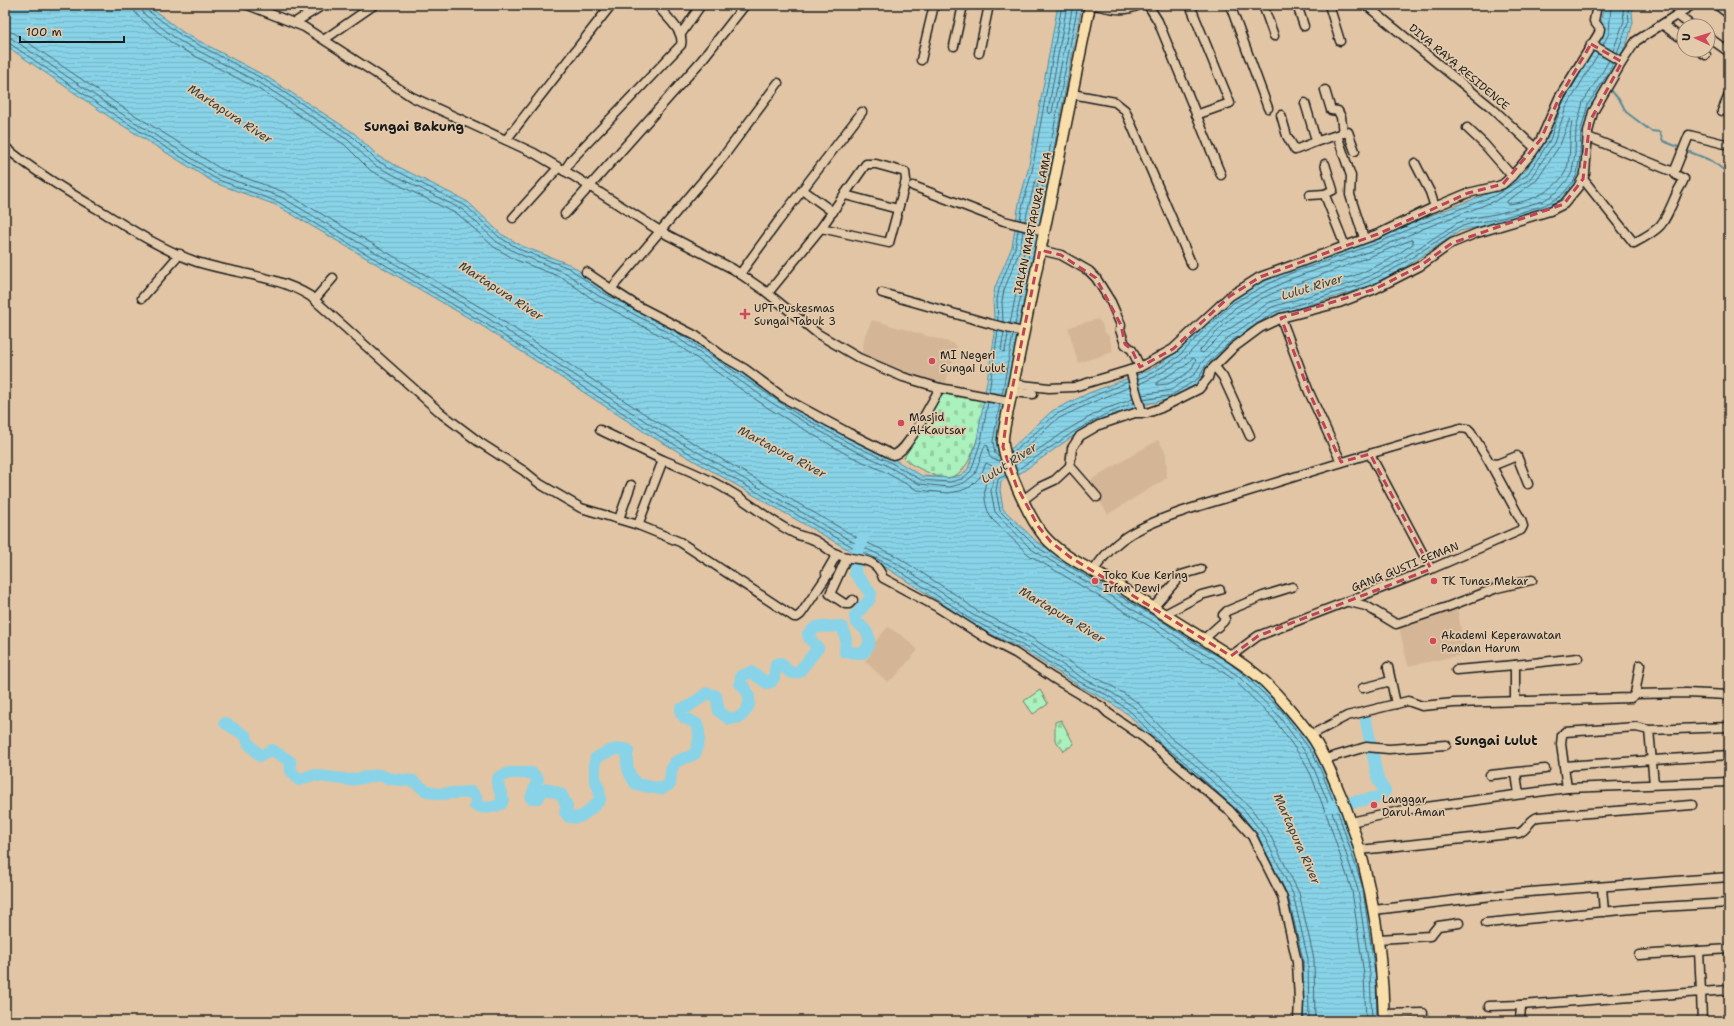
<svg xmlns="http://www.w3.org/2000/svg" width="1734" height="1026" font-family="'Shantell Sans',sans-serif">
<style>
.built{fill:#d4b696}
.cemetery{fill:url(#cemetery-stones);stroke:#64866c}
.water{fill:url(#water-rules);stroke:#5d8a96}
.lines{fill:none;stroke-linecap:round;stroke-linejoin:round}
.shore{stroke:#47656e;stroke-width:1}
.stream{stroke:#5d8a96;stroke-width:2}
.river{stroke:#88d3e8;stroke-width:12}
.minor-casing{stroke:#1c1c1c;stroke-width:11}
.major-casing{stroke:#1c1c1c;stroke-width:13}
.minor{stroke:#e3caab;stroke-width:8}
.major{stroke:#f8deab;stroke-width:10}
.marked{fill:none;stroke:#bf4455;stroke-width:3;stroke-dasharray:8 5;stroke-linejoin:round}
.poi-dot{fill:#d1495b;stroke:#e3caab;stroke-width:1.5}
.labels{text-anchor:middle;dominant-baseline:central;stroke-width:3.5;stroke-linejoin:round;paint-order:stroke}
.street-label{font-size:11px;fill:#1c1c1c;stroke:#e3caab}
.poi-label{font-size:11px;fill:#1c1c1c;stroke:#e3caab;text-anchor:start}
.water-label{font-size:12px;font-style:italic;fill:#324145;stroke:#e3caab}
.quarter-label{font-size:13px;font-weight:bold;fill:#1c1c1c;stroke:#e3caab}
</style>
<defs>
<pattern id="cemetery-stones" width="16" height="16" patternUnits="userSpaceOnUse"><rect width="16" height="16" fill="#abf1bd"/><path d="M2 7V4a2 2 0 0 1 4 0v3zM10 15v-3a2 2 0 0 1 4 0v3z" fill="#93cea2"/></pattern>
<pattern id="water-rules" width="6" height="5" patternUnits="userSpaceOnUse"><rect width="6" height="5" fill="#88d3e8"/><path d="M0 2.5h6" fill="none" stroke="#75b5c6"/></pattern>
</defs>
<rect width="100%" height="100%" fill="#e1c5a5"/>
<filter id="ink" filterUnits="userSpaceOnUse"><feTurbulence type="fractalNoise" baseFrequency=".025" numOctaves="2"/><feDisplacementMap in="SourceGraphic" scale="8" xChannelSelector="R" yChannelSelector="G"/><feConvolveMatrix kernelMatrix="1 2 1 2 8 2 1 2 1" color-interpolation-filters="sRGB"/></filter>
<g filter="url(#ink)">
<!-- built -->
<g class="built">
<path d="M1098,319L1102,324L1104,331L1109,336L1113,352L1078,363L1069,331V327Z"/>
<path d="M872,320L955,344L957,347L945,385L906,375L862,354L865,335Z"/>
<path d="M1158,440L1166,453L1167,478L1108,514L1087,482Z"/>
<path d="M1457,608L1466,654L1408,666L1399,627Z"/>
<path d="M888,627L904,637L918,650L896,676L887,682L865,661L871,654L868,650L869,649Z"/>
</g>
<!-- cemetery -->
<g class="cemetery">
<path d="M941,393L985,399C982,420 975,467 954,476C946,480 935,476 927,472C919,468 910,465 904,458Z"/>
<path d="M1040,690L1048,704L1033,714L1024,701Z"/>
<path d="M1061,720L1074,744L1064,751L1055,740V722Z"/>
</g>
<!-- water -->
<path class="water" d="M5,5H147L184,33L267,77L354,133L379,157L468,202L501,234L522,246L571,265L602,287L674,325L799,410L853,440L890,457L922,476L949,478L961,475L968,469L977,440L995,334L993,300L995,287L1012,247L1019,203L1028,170L1058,5H1082L1008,384L997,441L998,453L1012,448L1052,411L1089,393L1150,370L1176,353L1201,327L1231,299L1260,283L1289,269L1376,239L1422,219L1492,192L1525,171L1547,139L1558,104L1600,32L1603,5H1638L1632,11L1633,22L1628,40L1611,76L1592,106L1585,130L1583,167L1580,176L1577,183L1563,199L1547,209L1498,223L1460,231L1396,273L1364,288L1276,315L1232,345L1203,380L1174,398L1147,404L1106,418L1076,434L1022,472L1001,481L1000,490L1003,509L1037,542L1208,645L1258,682L1285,708L1316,751L1342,813L1367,888L1379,973L1381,1021H1300V1009L1284,897L1255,838L1161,749L1129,715L1105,699L1081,687L1020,648L966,622L954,611L888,569L856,554L646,433L484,327L276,205L215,183L114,120L5,45Z"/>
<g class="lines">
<!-- shore -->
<g class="shore">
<path d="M134,5L135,12L139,17L176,46L260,90L345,145L371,171L459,215L494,247L516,260L563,278L594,300L667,339L685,350L768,408L846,454L883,471L917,490L948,493L960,491L970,487L980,477L986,463L992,466L993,468C981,480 983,506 992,519L1029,555L1156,630L1192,655L1217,668L1234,680L1274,719L1304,761L1311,775L1328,819L1352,891L1364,975L1366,1021"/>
<path d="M140,5L144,14L178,40L263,85L348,140L374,165L463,210L497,242L519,254L566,273L597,295L670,333L688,345L772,403L849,448L886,465L919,484L950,487L964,483L975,474L985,445L988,446L989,455L992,459L1001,461"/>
<path d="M145,5L147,10L182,36L265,80L352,136L377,161L466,206L499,237L521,250L569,268L600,291L659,322"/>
<path d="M1067,5L1048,111L1050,114L1052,112L1073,5"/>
<path d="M5,31L14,33L122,107L221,169L284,192L492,314L654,420L863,541L896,556L962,599L974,609L1027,635L1089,674L1112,686L1137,702L1171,738L1188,751L1250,807L1268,831L1299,893L1314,959L1315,1021"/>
<path d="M5,37L11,38L119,112L218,175L281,197L489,319L651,425L860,546L893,561L959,604L971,614L1024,640L1086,680L1109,691L1134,707L1167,742L1184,755L1246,812L1263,834L1293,894L1308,959L1309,1021"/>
<path d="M5,42L9,43L116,116L216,179L278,202L486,324L649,430L858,550L890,565L956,608L968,618L1022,645L1083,684L1107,695L1131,712L1163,746L1181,759L1242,815L1255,832"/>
<path d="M1603,45L1609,33L1611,5"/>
<path d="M1613,51L1624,21L1623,10L1625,5"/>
<path d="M1617,53L1629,21L1628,10L1632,5"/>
<path d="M1570,119L1572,121C1569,135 1571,150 1568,164C1563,188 1529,203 1507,204V201L1537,180L1560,145Z"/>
<path d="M1020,220L1023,204L1032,171L1062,5"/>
<path d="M1025,221L1035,181L1037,179L1038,182L1030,222"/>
<path d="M1035,224L1078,5"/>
<path d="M1411,240L1413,241V244L1389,260L1359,274L1270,302L1223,333L1203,353L1200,352V350C1212,337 1225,322 1240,312C1265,293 1300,283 1329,272C1357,262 1384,251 1411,240Z"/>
<path d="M998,321L997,300L999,289L1015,248L1018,230"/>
<path d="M1003,322L1002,301L1004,290L1020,250L1023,231"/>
<path d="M1010,324L1028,232"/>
<path d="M1015,325L1033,233"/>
<path d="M675,331L797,414L851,444L888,461L921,480L950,482L962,479L971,471L981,441L988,402"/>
<path d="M1004,332L1001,350L1003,352L1005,351L1008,334"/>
<path d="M1193,358L1196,360L1191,370L1183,376L1168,384L1157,385V382L1185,366Z"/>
<path d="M1138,379L1152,373L1178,357L1204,330L1233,303L1262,287L1291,273L1378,243L1423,223L1494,196L1527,175L1550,140L1561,106L1582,70"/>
<path d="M1139,384L1154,377L1181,361L1236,307L1264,292L1293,278L1379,248L1425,228L1495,201L1530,179L1554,143L1566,108L1598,54"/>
<path d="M989,392L998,331"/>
<path d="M1002,395L1013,335"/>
<path d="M1142,395L1171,390L1195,374L1202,362L1226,339L1272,307L1361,280L1392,265L1457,223L1472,218L1496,214L1543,201L1557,192L1569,178L1572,172L1575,154L1576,129L1583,102L1603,71L1609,60"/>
<path d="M1144,400L1172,395L1199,378L1206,365L1230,342L1275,312L1363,284L1394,269L1459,227L1473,223L1498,219L1545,205L1561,196L1574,181L1577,174L1580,155L1581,130L1588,104L1608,74L1613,62"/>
<path d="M1011,453L1015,451L1055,415L1091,397L1128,382"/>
<path d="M999,456L995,454L993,441L1000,404"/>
<path d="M1012,457L1018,455L1057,419L1093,402L1130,387"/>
<path d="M1015,465L1072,427L1102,410L1133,399"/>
<path d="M1004,470L996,474L993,480L991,491L995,512L1031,549L1159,625L1195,649L1211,657L1238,676L1278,715L1309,757L1334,817L1358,890L1370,974L1372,1021"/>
<path d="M1017,470L1075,431L1104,415L1134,403"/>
<path d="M1006,475L998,479L996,491L1000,511L1035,546L1162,621L1198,645L1224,659L1241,672L1282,711L1313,754L1321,771L1339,815L1363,888"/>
<path d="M1257,834L1288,896L1303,960V1021"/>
<path d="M1363,890L1375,973"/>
<path d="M1376,975L1377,1021"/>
</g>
<!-- stream -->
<g class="stream">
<path d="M1610,89L1621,102L1626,112L1651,131L1660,132L1663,141L1681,148"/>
<path d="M1685,150L1712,161L1729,174"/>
</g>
<!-- river -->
<g class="river">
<path d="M225,723L246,736L249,744L260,756L272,750L290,761L291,771L299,780L312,775L350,780L379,775L391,779L413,781L425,790L437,794L472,792L477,799L475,805C483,809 493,808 501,804L503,800L497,782L499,777L509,773H532L538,779L531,798H538L542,791L547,789L561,794L567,806L565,812L569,817C572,817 576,818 579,817C583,817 596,804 600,800L599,789L595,780V759C604,752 617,747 628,750C625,764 628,773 636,784L661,789L670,784L671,771L675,762L695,754C699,743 701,735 697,724L685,718L681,713V709L688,707L707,693L716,696L719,711L729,719L740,717C753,706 752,694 740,683L741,676L751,672L767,683L771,682L774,678L776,664L780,663C787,668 789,676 799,672L818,648L809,638L808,634L816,627L838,626L843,628L846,640L845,652L863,653C875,641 868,630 856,622L855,616L869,600L871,594L855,573L856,554L863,539"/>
<path d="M1333,806L1379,797L1385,791L1378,780L1366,721"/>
</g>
<!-- minor casing -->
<g class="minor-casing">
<g id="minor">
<path d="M248,5L304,27L412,97L534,153L575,177L660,231L733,269L765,291L818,334L859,358L903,377L940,388L1009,401"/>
<path d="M1094,5C1110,8 1124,13 1139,5"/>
<path d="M1148,5L1158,21L1221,175"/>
<path d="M1190,5L1230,103L1196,115"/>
<path d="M1230,5L1268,108"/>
<path d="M1263,5L1274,36"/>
<path d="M1297,5L1304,26"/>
<path d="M1329,5L1340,41"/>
<path d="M1366,5L1492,108L1535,148"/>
<path d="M1717,5L1729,14"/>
<path d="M1677,15L1692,26"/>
<path d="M294,23L323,5"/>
<path d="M1663,25L1684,40"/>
<path d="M681,34L701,5"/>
<path d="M1708,37L1729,52"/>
<path d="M325,39L374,5"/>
<path d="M1591,44L1622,62"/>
<path d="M954,46L963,5"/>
<path d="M1698,50L1706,55"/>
<path d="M979,53L989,5"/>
<path d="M921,60L934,5"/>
<path d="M1325,90L1331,110L1338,111L1341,117L1343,133L1337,135"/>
<path d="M1072,94L1115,102L1125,110L1192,265"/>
<path d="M1305,103L1316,140L1318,141L1337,135L1351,176L1350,195L1364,238"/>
<path d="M1722,111L1729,95"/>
<path d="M1281,115L1287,136L1295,150L1318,141"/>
<path d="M1467,128L1484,144L1512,176"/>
<path d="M1343,133L1348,132L1355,151"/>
<path d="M1588,137L1671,171L1675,170L1689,135L1729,145"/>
<path d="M506,140L611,5"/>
<path d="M5,147C36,173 71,194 106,214C135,232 165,251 197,262C235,274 276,275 310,296L442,414L479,442L524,471L540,484L581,508L638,525L680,542L794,617H797L801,614L831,570"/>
<path d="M1415,163L1430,192L1435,207"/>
<path d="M1325,164L1333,190L1325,194L1326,198L1345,246"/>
<path d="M564,171L572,159L681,45C685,31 665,16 657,5"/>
<path d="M1583,179L1634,243C1663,228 1663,225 1676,195C1678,189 1682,185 1684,179L1676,175L1673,171"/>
<path d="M913,186L1004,221L1044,231"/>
<path d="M803,190L833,212"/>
<path d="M845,195L898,209"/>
<path d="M1310,195L1325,194"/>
<path d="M565,214L701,61L745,5"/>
<path d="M513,218L558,168"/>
<path d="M1040,250L1061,255L1089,271L1096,278L1111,302L1121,325L1120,330L1125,344L1132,350L1140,367"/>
<path d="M586,272L611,289L723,157L778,83"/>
<path d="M740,274L777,223L862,112"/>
<path d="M611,289L636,305L696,336L721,355L745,369L784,398L849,433L893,455C904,452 912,435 919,426"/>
<path d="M768,293L821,228L866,164H876L905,172L906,180L889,243L821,228"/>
<path d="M882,293L991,324L1023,332"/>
<path d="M142,298L180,254"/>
<path d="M315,299L333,278"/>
<path d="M1281,318L1309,392L1341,462"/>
<path d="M1215,367L1223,377L1250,436"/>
<path d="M1130,370L1142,412"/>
<path d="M1013,384L1049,388L1074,387L1140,367L1173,349L1230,296L1260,277L1378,234L1432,208L1468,193L1498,186L1503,184L1512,176L1532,153L1541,139L1559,98L1599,33L1600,29L1594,21L1597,5"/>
<path d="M1011,392L1033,394"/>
<path d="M917,429L940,388"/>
<path d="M600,430L663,460L638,525"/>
<path d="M1370,454L1431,569"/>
<path d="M663,460C686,469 708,478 729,491C752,504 772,523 796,534C802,537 808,537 814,540C821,543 827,549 834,553C852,563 875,553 883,578L937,607L986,638L1015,653L1053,678L1102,707L1108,713L1146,739L1229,810L1252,836L1282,896L1297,962L1299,1000L1298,1021"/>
<path d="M1097,497L1070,466L1072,448L1080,436L1099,425L1135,413H1147L1161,408L1199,389L1208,378L1210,371L1233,348L1260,328L1281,318L1339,303L1375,289L1420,266L1452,243L1477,233L1550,211L1564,204L1578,187L1585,174L1588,132L1593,112L1622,62L1636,41L1692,5"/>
<path d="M1023,500L1040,487L1055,480L1070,466"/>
<path d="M619,519L631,485"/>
<path d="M847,557L830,594L845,604H849L853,600"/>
<path d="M1094,570C1104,555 1116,542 1132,533C1168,513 1211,503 1249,491C1319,469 1389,447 1461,428L1468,429L1471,432L1490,463L1497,464L1517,456L1528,484"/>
<path d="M826,573L837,554"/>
<path d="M1349,602L1366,606L1396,624L1447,607L1497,588L1532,580"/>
<path d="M1153,608L1181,575L1201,569"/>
<path d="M1165,614L1201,595L1220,590"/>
<path d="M1204,639L1223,622L1225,619L1223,615L1227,611L1263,596L1292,587"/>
<path d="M1231,656L1258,636L1431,569L1521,530L1523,526L1521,520L1490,463"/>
<path d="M1388,667L1396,704"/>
<path d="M1456,670L1515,665"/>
<path d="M1363,688L1391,681"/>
<path d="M1635,694L1686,693L1729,695"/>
<path d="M1515,701V665L1578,658"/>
<path d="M1311,735L1347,716L1408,701L1422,706L1454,703L1631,698L1635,694L1640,665"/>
<path d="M1325,759L1366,747L1389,749L1446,745"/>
<path d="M1564,766L1729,755"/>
<path d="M1516,774L1519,794"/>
<path d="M1490,775L1545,769"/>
<path d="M1654,784L1649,730L1729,727"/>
<path d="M1567,788L1561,744L1562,735L1565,732L1636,727L1649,730"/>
<path d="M1351,822L1404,810L1567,788L1729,782"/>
<path d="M1360,850L1519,833C1528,830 1528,820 1538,817L1692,805"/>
<path d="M1602,887L1604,912"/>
<path d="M1374,910L1517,893L1729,877"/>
<path d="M1486,923L1643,908L1729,903"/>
<path d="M1378,939L1430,936L1438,926L1459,923"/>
<path d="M1729,949L1699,951L1701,992L1729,990"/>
<path d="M1639,955L1699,951"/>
<path d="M1489,1006L1521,1005"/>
<path d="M1384,1014L1423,1013"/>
<path d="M1520,1021L1521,1005L1701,992L1702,1021"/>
</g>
</g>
<!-- major casing -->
<g class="major-casing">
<path id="major" d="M1090,5L1007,415C1005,425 1002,436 1003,445C1007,469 1029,518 1044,536C1062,557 1091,569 1114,583C1144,602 1175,621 1205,640C1226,653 1247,666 1265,682C1281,698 1296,716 1310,734C1321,748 1328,766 1335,782C1369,857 1382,939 1384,1021"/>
</g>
<!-- minor -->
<use href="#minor" class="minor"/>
<!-- major -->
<use href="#major" class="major"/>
</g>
</g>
<!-- marked area -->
<path class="marked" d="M1591,44L1622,62L1590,121L1583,179L1564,204L1452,243L1420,266L1375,289L1281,318L1309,392L1341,462L1370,454L1431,569L1258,636L1231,656L1070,557L1051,542L1038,526L1016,485L1003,447L1007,415L1040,250L1061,255L1096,278L1121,325L1125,344L1132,350L1140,367L1173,349L1230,296L1260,277L1378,234L1468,193L1503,184L1541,139L1559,98Z"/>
<!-- markers -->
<g class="poi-dot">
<path d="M743 308h4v4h4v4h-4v4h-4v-4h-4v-4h4z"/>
<circle cx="932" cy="361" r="4"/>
<circle cx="901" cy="423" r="4"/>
<circle cx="1095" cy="581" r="4"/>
<circle cx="1434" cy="581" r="4"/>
<circle cx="1433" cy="641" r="4"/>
<circle cx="1374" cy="805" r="4"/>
</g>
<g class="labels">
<!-- street labels -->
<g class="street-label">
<text transform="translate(1459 67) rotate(40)">DIVA RAYA RESIDENCE</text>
<text transform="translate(1033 223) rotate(-78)">JALAN MARTAPURA LAMA</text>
<text transform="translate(1405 567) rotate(-22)">GANG GUSTI SEMAN</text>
</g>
<!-- poi labels -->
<g class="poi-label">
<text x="754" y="308">UPT Puskesmas<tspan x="754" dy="13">Sungai Tabuk 3</tspan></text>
<text x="940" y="355">MI Negeri<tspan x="940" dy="13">Sungai Lulut</tspan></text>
<text x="909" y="417">Masjid<tspan x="909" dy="13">Al-Kautsar</tspan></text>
<text x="1103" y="575">Toko Kue Kering<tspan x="1103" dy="13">Irfan Dewi</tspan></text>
<text x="1442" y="581">TK Tunas Mekar</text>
<text x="1441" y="635">Akademi Keperawatan<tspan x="1441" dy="13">Pandan Harum</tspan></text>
<text x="1382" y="799">Langgar<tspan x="1382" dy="13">Darul Aman</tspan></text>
</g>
<!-- water labels -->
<g class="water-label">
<text transform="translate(230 114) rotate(33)">Martapura River</text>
<text transform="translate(1312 287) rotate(-17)">Lulut River</text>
<text transform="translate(501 291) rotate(33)">Martapura River</text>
<text transform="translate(782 452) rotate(28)">Martapura River</text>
<text transform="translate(1009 463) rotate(-33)">Lulut River</text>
<text transform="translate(1062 615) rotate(31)">Martapura River</text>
<text transform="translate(1297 839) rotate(66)">Martapura River</text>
</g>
<!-- quarter labels -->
<g class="quarter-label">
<text x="414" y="126">Sungai Bakung</text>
<text x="1496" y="740">Sungai Lulut</text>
</g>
</g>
<!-- margin -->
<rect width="1734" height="1026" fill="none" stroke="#e3caab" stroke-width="20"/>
<rect x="10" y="10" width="1714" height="1006" fill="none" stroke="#1c1c1c" stroke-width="1.5" filter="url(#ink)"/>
<!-- north arrow -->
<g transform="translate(1696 38) rotate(274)"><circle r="19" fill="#e3caab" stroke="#938472"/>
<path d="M0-3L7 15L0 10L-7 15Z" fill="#d1495b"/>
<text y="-6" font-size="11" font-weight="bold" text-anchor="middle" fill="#1c1c1c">U</text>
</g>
<!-- scale -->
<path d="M20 36v6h104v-6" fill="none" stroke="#1c1c1c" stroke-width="2"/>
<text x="26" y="36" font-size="12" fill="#1c1c1c" stroke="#e3caab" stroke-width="3" paint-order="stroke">100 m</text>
</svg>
